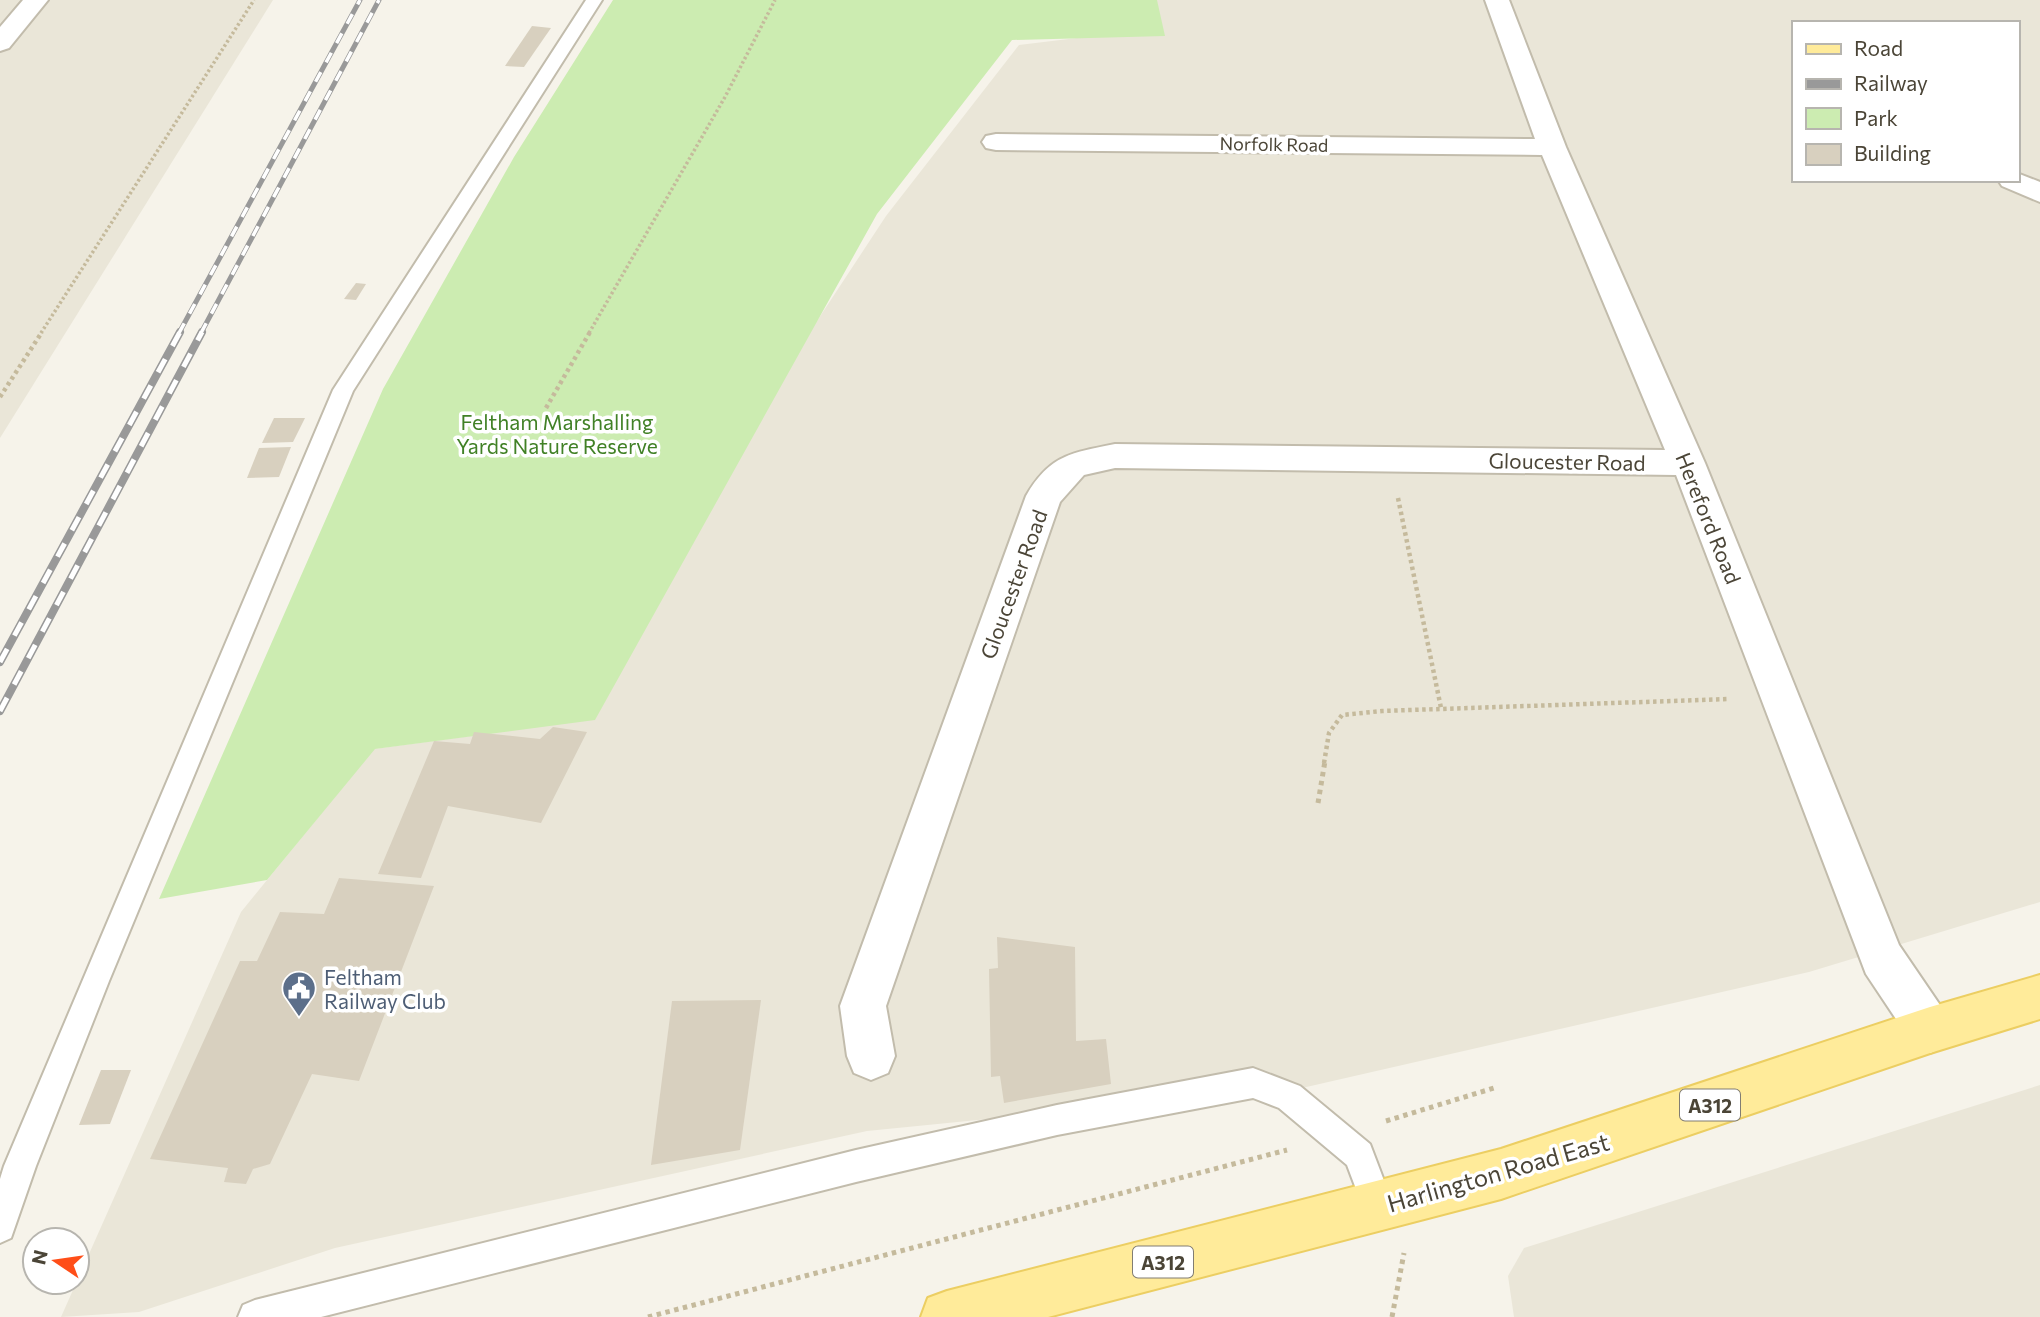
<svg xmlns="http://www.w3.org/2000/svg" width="2040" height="1317" font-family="Commissioner,sans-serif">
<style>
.residential{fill:#eae6d8;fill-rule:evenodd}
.green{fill:#ccecb1}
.building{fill:#d8d0bf}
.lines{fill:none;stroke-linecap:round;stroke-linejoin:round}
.lane-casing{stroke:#c2bcac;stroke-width:4}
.street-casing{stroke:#c2bcac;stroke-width:4}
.primary-casing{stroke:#ecce62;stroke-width:4}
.path-far2{stroke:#c5ba9c;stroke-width:3.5;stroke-dasharray:2.5 2.5;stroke-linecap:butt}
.path-far1{stroke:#c5ba9c;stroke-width:4.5;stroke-dasharray:3.5 3.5;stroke-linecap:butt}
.path{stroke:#c5ba9c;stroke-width:5;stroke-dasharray:4.5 4.5;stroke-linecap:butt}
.lane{fill:#fff;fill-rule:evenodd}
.street{fill:#fff;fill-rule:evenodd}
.primary{fill:#ffeb9a;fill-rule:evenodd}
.rail-far1-casing{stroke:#999;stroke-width:5}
.rail-casing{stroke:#999;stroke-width:8}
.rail-far1{stroke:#fff;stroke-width:3.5;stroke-dasharray:11;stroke-linecap:butt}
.rail{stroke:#fff;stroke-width:5;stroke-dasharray:15;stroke-linecap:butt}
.labels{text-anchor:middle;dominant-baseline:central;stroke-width:7;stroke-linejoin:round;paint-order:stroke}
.far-street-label{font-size:18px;fill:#4b4537;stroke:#fff}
.shield{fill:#fff;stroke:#817d73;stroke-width:2}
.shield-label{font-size:19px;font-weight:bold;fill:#4b4537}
.park-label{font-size:21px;fill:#418126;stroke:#fff}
.street-label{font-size:21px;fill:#4b4537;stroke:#fff}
.service-label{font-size:21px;fill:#4e5e75;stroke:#fff;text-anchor:start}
.near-street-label{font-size:24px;fill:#4b4537;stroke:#fff}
</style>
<rect width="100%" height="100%" fill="#f6f3ea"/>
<!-- residential -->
<g class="residential">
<path d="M0,0H273L0,438Z"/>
<path d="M1148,0H2040V902L1809,972L1302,1088L867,1131L335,1248L139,1312L61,1317L241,912L374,749L595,719L792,359L886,216L1019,45L1151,29ZM1793,23H2017V180H1793Z"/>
<path d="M2040,1085V1317H1514L1508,1276L1524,1248Z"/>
</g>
<!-- green -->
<path class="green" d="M613,0H1157L1165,36L1012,40L877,214L595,720L375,749L267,880L159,899L383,389L514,157Z"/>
<!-- building -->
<g class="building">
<path d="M532,26L551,28L524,67L505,66Z"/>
<path d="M356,283L366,284L356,300L344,299Z"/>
<path d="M274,418H305L293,442L262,443Z"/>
<path d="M291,447L279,477L247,478L259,448Z"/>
<path d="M553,727L587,732L541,823L448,806L421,878L378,874L434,741L470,744L474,732L540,739Z"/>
<path d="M339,878L434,886L359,1081L312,1074L270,1164L253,1169L246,1184L224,1182L228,1168L150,1159L240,961H257L280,912L324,914Z"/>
<path d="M997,937L1075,947L1076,1041L1106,1039L1111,1084L1004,1103L1000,1076L991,1077L989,969L998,968Z"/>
<path d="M761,1000L740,1150L651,1165L672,1001Z"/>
<path d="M101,1070H131L110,1124L79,1125Z"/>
</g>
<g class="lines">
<!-- lane casing -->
<g class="lane-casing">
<g id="lane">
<path d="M586,0H602L353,391L109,981L36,1166L11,1238L0,1243V1179L4,1166L333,390Z"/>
<path d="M1253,1068L1300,1086L1370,1144L1394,1207L1389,1218L1378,1223L1367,1218L1347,1165L1279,1108L1253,1098L1057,1135L856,1182L321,1317H238L243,1305L255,1300L856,1150L1057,1105Z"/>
</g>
</g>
<!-- street casing -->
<g class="street-casing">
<g id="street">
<path d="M23,0H48L9,48L0,51V27Z"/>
<path d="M1485,0H1509L1566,147L1705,463L1899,945L1946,1014L1953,1030L1946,1046L1930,1053L1914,1046L1866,974L1676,475L1115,468L1084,475L1060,502L886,1006L895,1056L888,1073L871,1080L854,1073L847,1056L840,1006L1026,496C1050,454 1072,453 1115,444L1665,450L1542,155L996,150L986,148L982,142L986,136L996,134L1535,139Z"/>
<path d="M2017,173L2040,182V202L2002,186L1998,180H2017Z"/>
</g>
</g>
<!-- primary casing -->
<g class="primary-casing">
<path id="primary" d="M2040,975V1019L1930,1053L1501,1199L1048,1317H921L928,1298L947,1291L1501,1149L1930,1007Z"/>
</g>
<!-- path-far2 -->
<g class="path-far2">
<path d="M41,333L254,0"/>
<path d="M589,333L725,97L775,0"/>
</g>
<!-- path-far1 -->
<g class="path-far1">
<path d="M0,397L42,332"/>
<path d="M546,408L590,332"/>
<path d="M1398,498L1441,708"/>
<path d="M1324,763L1329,733L1342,715L1382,711L1730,699"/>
</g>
<!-- path -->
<g class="path">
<path d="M1318,803L1325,761"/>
<path d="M1386,1121L1494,1088"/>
<path d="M648,1317L1287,1150"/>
<path d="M1392,1317L1404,1253"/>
</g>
<!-- lane -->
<use href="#lane" class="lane"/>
<!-- street -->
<use href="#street" class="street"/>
<!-- primary -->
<use href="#primary" class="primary"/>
<!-- rail-far1 casing -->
<g class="rail-far1-casing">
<g id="rail-far1">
<path d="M179,333L360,0"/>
<path d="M201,333L379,0"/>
</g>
</g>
<!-- rail casing -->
<g class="rail-casing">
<g id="rail">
<path d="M0,662L180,332"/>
<path d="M0,711L202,332"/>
</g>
</g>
<!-- rail-far1 -->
<use href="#rail-far1" class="rail-far1"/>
<!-- rail -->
<use href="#rail" class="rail"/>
</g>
<!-- icons -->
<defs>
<g id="civic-pin" transform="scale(1.75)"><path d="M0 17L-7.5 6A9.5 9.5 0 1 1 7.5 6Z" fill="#5c6f8a" stroke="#fff"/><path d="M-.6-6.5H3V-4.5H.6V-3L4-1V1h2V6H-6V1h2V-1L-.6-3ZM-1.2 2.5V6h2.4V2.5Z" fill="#fff"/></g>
</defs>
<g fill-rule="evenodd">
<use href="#civic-pin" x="299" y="988"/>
</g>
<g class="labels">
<!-- far-street labels -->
<g class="far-street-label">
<text transform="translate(1274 144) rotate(1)">Norfolk Road</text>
</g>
<!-- shield labels -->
<g class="shield">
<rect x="1680" y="1089.5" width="60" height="31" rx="5"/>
<rect x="1133" y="1246.5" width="60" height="31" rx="5"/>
</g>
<g class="shield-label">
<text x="1710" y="1105">A312</text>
<text x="1163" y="1262">A312</text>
</g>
<!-- park labels -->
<g class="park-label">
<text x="557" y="421">Feltham Marshalling<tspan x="557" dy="24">Yards Nature Reserve</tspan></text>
</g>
<!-- street labels -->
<g class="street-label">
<text transform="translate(1567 461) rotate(1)">Gloucester Road</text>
<text transform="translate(1709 518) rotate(68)">Hereford Road</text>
<text transform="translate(1013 584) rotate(-70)">Gloucester Road</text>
</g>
<!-- service labels -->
<g class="service-label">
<text x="324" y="976">Feltham<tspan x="324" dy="24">Railway Club</tspan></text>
</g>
<!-- near-street labels -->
<g class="near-street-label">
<text transform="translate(1498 1172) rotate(-16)">Harlington Road East</text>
</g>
</g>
<!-- legend -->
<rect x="1792" y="21" width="228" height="161" fill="#ffffff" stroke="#b7b5af" stroke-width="2"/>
<rect x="1806" y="44" width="35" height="10" fill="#ffeb9a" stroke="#b7b5af" stroke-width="2"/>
<text x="1854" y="56" font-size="21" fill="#4b4537">Road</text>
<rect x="1806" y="79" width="35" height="10" fill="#999999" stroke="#b7b5af" stroke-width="2"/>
<text x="1854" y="91" font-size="21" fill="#4b4537">Railway</text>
<rect x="1806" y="108" width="35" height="21" fill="#ccecb1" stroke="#b7b5af" stroke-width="2"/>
<text x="1854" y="126" font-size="21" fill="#4b4537">Park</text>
<rect x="1806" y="144" width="35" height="21" fill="#d8d0bf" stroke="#b7b5af" stroke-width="2"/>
<text x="1854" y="161" font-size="21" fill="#4b4537">Building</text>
<!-- north arrow -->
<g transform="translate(56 1261) rotate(283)"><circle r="33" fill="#ffffff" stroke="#b7b5af" stroke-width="2"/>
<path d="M0-5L12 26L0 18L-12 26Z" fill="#ff4e18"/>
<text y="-10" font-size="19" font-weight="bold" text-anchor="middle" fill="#4b4537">N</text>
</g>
</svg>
